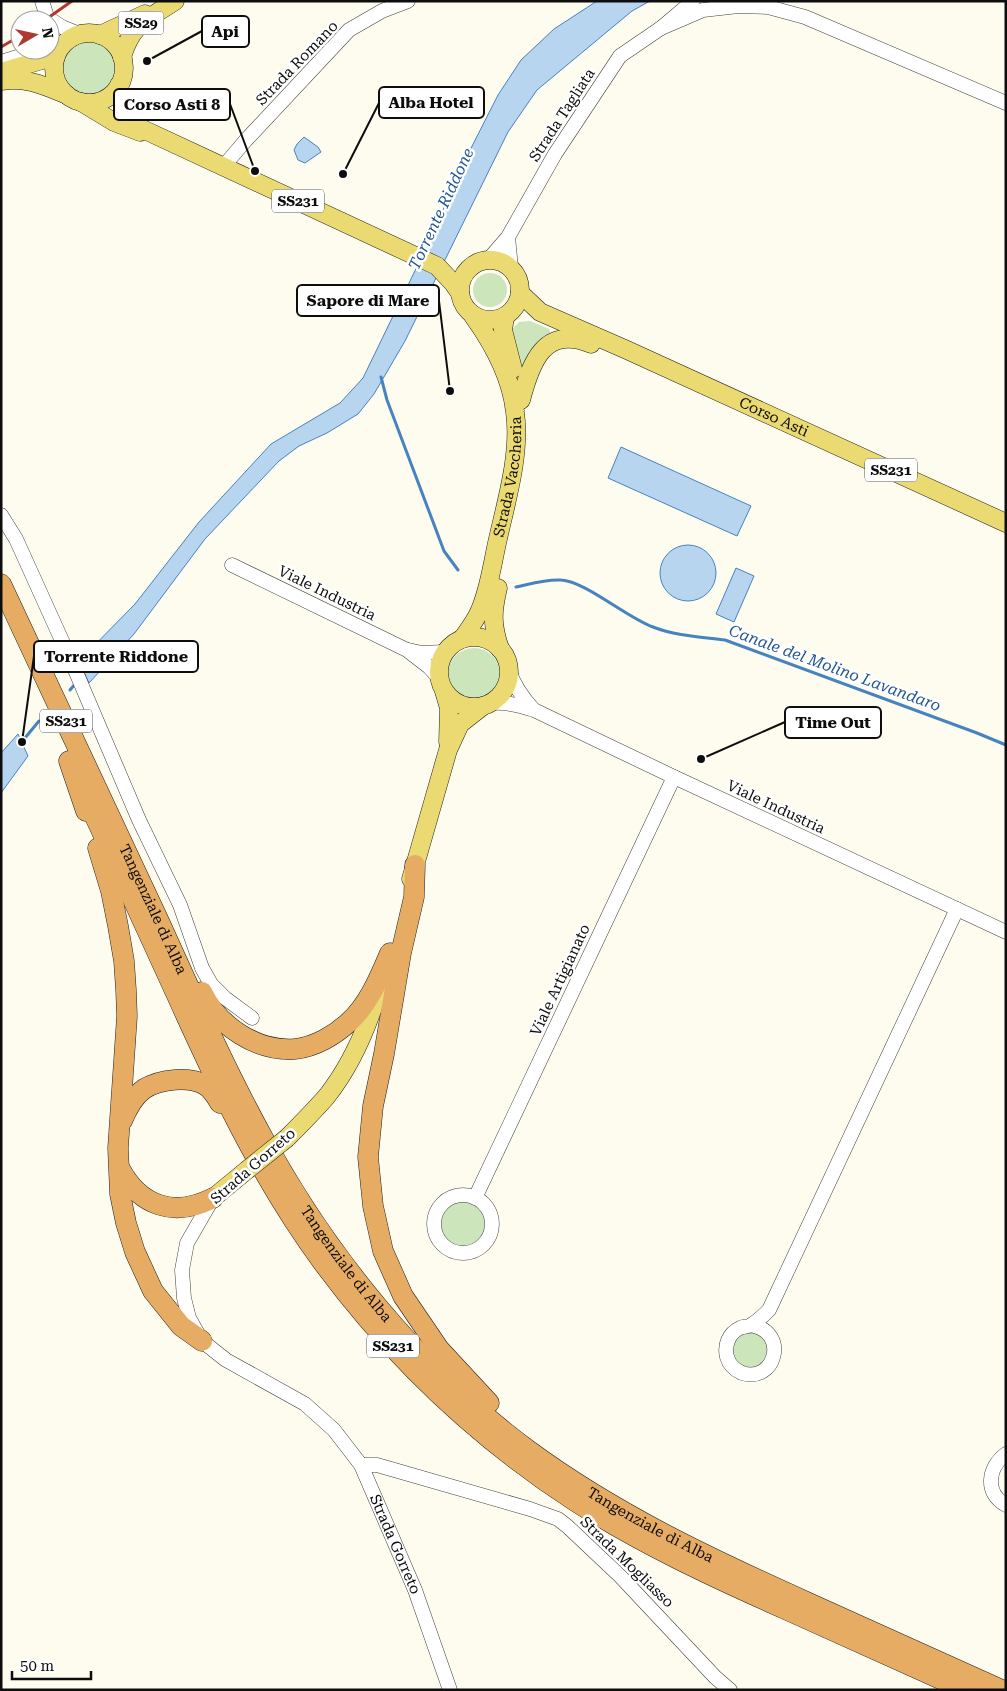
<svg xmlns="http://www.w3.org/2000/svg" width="1007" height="1691" font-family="'Roboto Serif',serif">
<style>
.green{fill:#cde5bb}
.water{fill:#b8d5f0;stroke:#4683c0}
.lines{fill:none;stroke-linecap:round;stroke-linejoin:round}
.stream{stroke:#4683c0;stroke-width:3}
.minor-casing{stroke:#404040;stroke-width:15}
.major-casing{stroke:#1e1e1e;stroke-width:19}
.highway-casing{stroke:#1e1e1e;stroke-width:21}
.minor{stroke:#fff;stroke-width:14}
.major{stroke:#ebda71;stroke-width:18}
.highway{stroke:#e6ac64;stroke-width:20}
.rail{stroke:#af3932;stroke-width:3}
.major-bridge-casing{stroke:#1e1e1e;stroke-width:19;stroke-linecap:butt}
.major-bridge{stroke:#ebda71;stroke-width:18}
.labels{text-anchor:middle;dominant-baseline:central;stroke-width:5;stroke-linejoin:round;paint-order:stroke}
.shield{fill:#fff;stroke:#565656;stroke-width:1}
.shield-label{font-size:14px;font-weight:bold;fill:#0d0d0d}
.street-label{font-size:15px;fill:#0d0d0d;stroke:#fff}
.water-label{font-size:16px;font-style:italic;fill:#225693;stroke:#fff}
.leader{fill:none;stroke:#0d0d0d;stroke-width:2}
.callout-dot{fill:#0d0d0d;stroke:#fff;stroke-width:2}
.callout{fill:#fff;stroke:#0d0d0d;stroke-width:2}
.callout-label{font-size:16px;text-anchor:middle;font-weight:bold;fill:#0d0d0d}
</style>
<rect width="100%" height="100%" fill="#fdfcef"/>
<!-- green -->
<g class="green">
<circle cx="89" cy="68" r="29"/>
<circle cx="490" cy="290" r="17"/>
<path d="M530,321L549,329L552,338L522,378L512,329L519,322Z"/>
<circle cx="474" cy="674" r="26"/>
<circle cx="463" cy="1225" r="25"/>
<circle cx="750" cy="1350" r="18"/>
</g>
<!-- water -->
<g class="water">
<path d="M597,1H650L632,11L537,90L508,132L405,341L374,394L358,414L327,433L299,446L279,461L205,539L134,634L89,683L79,661L135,604L199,522L271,444L340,403L363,378L426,248L466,158L498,95L521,60L554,29Z"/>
<path d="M304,137L318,147L321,152L305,163L298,160L294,150L297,144Z"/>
<path d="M621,447L751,506L737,536L608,478Z"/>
<circle cx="688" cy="573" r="28"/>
<path d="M736,568L754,576L734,622L716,614Z"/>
<path d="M18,734L28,756L1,793V753Z"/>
</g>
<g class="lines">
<!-- stream -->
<g class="stream">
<path d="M381,377L387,400L444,551L458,570"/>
<path d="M516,587C530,584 546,579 561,580C585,581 627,618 653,627C676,636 702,637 725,640L977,733L1006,745"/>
<path d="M70,690L76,683"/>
<path d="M20,744L39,721"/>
</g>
<!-- minor casing -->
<g class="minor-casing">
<g id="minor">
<path d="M42,1L48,20"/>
<path d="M48,18L62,27L79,34"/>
<path d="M661,28L703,10L738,6L768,7L805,17L1006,103"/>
<path d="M1,62L40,50"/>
<path d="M223,167L246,140L349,30L382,11L408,1"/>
<path d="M508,237L511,268"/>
<path d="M488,260L508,237L555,154L620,56L661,28L693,1"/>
<path d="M1,515L16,539L73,665L139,820L180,905L202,968L211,984L225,998L252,1018"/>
<path d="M232,565L407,650L429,667L439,678"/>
<path d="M408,650L422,653L444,652"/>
<path d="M509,670C514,686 522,697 533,709"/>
<path d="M492,703C507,702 519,705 534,710L674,777L1006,932"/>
<circle cx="463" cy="1224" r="29"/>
<path id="s1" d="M213,1198L187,1243L182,1270L184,1298L189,1318L202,1341L226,1360L305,1404L334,1430L361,1465L415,1590L450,1690"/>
<path d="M475,1198L674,777"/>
<path d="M751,1325C790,1332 775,1384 742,1373C735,1370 729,1364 727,1357C724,1345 729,1333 740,1328C744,1326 748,1327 751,1325C758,1321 764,1315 769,1310L957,909"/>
<path d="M1006,1454C988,1467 984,1493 1006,1505"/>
<path d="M361,1465H377L530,1509L558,1519L567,1526L620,1576L715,1677L730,1690"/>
</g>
</g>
<!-- major casing -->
<g class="major-casing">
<g id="major">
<circle cx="89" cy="68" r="35"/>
<path d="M100,35L145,14"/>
<path d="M122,57C132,23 147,20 175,1"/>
<path d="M1,72L56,56"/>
<path d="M1,81C27,77 43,85 67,95"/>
<path d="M119,85C122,102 125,113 136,126L437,266L453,283L460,293"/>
<path d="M81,102L114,122L140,132"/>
<circle cx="490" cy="290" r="30"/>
<path id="s2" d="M520,293L540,312L627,350L1006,523"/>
<path d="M505,317L503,330L513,369"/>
<path d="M521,400C531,362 544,325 591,344"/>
<path d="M498,588C492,613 492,625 500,649"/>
<circle cx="474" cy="672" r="35"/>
<path id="s3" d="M462,639C469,629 476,620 480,610C489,589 492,566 497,543C506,502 521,454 515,412C511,376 494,345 473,316"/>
<path d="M444,691L449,708L448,742"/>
<path d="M411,879L448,750L460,724L483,706"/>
<path d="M287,1138C300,1125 314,1111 327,1096C352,1064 369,1024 380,985"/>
<path d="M213,1198L247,1170"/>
</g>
</g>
<!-- highway casing -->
<g class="highway-casing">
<g id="highway">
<path id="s4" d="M1,584C53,695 105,806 157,917C191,991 223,1065 262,1136C326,1255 419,1369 528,1450C615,1514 711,1559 809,1603C873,1632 937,1661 1002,1690"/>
<path d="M69,761L86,811"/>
<path d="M86,797C117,865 148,932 179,1000C220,1091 264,1183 324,1264C393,1357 478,1438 575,1501C642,1544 713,1577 785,1609C845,1636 905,1663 965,1690"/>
<path d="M98,848L111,891L118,926L124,961L126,990L127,1016L118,1148L120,1194L126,1223L135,1252L153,1291L181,1326L202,1341"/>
<path d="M415,865L414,897L401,953L384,1054L373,1106L368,1157L373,1206L383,1251L403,1296L439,1349L489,1403"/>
<path d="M202,992C218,1026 257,1052 295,1049C315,1047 335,1035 349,1022C369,1004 380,976 390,953"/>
<path d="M122,1121C127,1109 133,1097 144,1089C160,1079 189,1076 205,1085C212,1089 216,1096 220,1103"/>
<path d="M120,1169C140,1206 174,1218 213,1198"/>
</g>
</g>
<!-- minor -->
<use href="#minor" class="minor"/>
<!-- major -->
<use href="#major" class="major"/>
<!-- highway -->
<use href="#highway" class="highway"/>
<!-- rail -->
<g class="rail">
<path d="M45,20L72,1"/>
<path d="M1,47L20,36"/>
</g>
<!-- major-bridge casing -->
<g class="major-bridge-casing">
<path id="major-bridge" d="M247,1170L287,1138"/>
</g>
<!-- major-bridge -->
<use href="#major-bridge" class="major-bridge"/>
</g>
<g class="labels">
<!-- shield labels -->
<g class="shield">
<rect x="118.5" y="11.5" width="45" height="23" rx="4"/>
<rect x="272" y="189.5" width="52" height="23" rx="4"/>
<rect x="865" y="458.5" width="52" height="23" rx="4"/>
<rect x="40" y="709.5" width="52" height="23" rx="4"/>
<rect x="367" y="1334.5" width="52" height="23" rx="4"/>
</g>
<g class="shield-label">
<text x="141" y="23">SS29</text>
<text x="298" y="201">SS231</text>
<text x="891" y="470">SS231</text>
<text x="66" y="721">SS231</text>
<text x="393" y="1346">SS231</text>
</g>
<!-- street labels -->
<g class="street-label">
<text transform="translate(297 63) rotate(-46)">Strada Romano</text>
<text transform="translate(562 115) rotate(-57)">Strada Tagliata</text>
<text stroke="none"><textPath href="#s2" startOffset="284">Corso Asti</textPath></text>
<text stroke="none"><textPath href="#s3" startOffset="171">Strada Vaccheria</textPath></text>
<text transform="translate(327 593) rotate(26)">Viale Industria</text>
<text transform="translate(776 807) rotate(25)">Viale Industria</text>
<text stroke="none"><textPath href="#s4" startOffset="359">Tangenziale di Alba</textPath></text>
<text transform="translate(560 980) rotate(-65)">Viale Artigianato</text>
<text transform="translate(253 1166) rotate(-41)">Strada Gorreto</text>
<text stroke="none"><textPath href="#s4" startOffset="764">Tangenziale di Alba</textPath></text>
<text stroke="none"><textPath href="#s4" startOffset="1169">Tangenziale di Alba</textPath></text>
<text stroke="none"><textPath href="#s1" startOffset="445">Strada Gorreto</textPath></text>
<text transform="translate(627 1562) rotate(44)">Strada Mogliasso</text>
</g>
<!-- water labels -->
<g class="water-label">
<text transform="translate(441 209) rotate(-65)">Torrente Riddone</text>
<text transform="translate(835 668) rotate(20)">Canale del Molino Lavandaro</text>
</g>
</g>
<!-- callouts -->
<path class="leader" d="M147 61L202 31M343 174L379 103M255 171L230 104M450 391L439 301M22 742L34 656M701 759L785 722"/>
<g class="callout-dot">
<circle cx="147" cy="61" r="5"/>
<circle cx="343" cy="174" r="5"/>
<circle cx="255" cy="171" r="5"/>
<circle cx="450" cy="391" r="5"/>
<circle cx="22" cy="742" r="5"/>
<circle cx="701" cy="759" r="5"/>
</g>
<g class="callout">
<rect x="202" y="16" width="47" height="31" rx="5"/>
<rect x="379" y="87" width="105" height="31" rx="5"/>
<rect x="114" y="89" width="116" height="31" rx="5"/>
<rect x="297" y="285" width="142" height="31" rx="5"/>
<rect x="34" y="641" width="164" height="31" rx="5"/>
<rect x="785" y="707" width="96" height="31" rx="5"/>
</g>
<g class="callout-label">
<text x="225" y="37">Api</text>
<text x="431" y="108">Alba Hotel</text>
<text x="172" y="110">Corso Asti 8</text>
<text x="368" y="306">Sapore di Mare</text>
<text x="116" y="662">Torrente Riddone</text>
<text x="833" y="728">Time Out</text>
</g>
<!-- border -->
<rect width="1007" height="1691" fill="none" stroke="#0d0d0d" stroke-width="5"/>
<!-- north arrow -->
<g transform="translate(35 35) rotate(81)"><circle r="24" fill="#ffffff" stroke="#9e9e9e"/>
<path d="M0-4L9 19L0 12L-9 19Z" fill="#af3932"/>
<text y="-8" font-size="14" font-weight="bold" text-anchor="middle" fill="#0d0d0d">N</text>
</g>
<!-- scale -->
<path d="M12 1671v8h79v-8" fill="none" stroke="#0d0d0d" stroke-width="2.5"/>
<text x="20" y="1671" font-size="15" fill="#0d0d0d" stroke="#ffffff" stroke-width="4" paint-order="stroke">50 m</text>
</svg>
